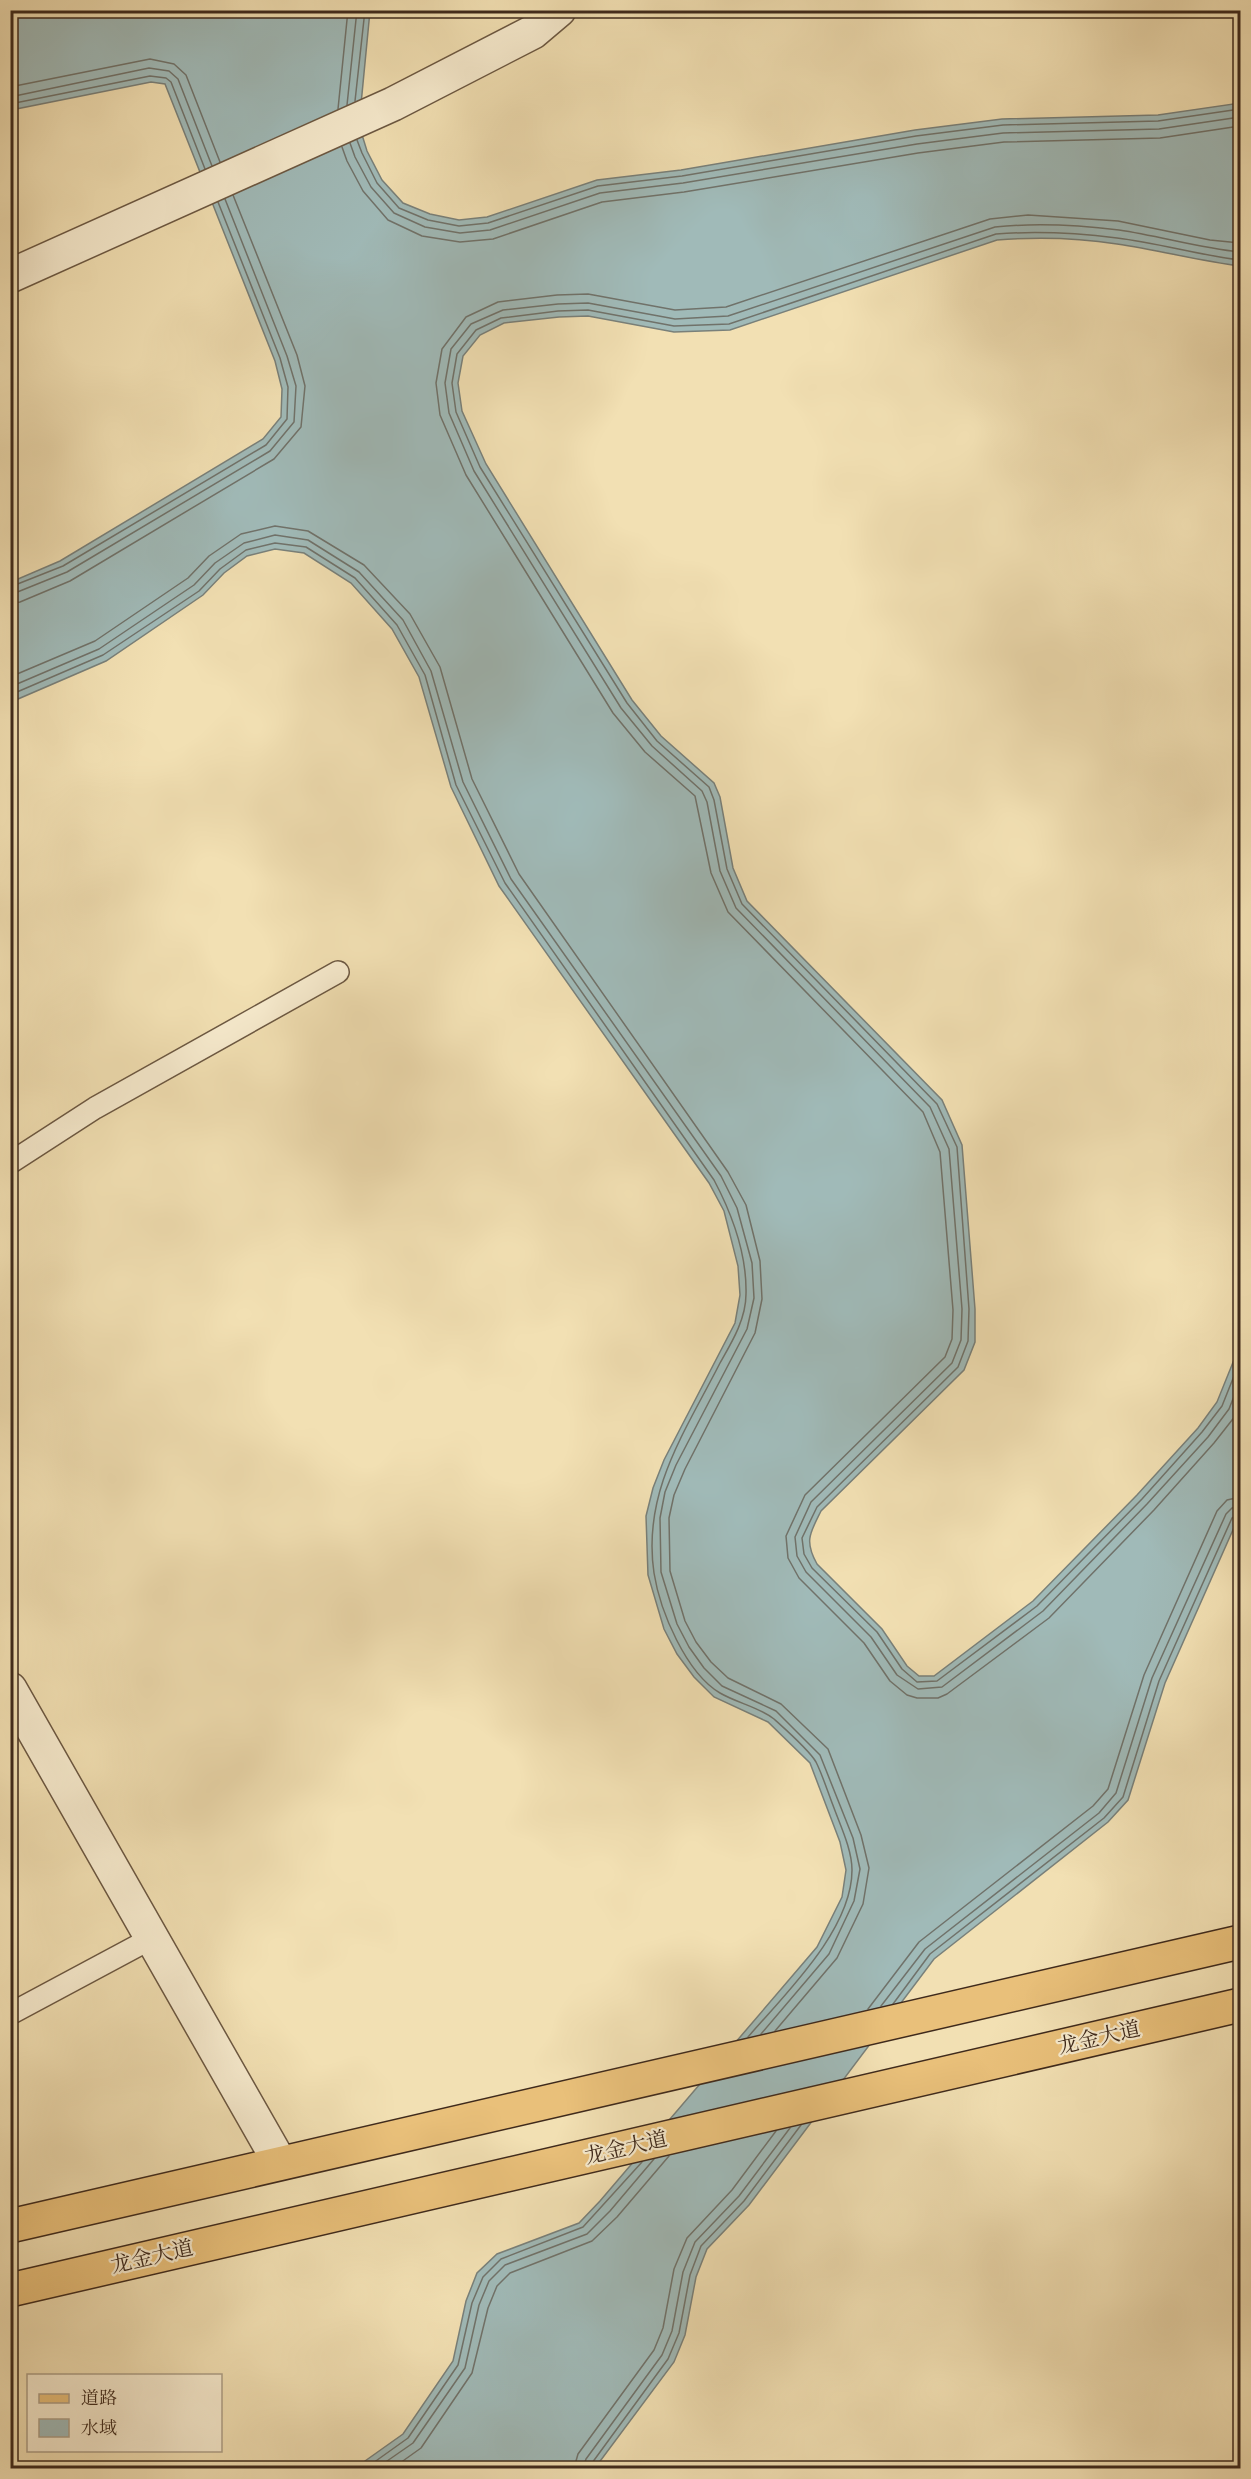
<svg xmlns="http://www.w3.org/2000/svg" width="1251" height="2479" font-family="'IM FELL Double Pica','Noto Serif SC',serif">
<style>
.water{fill:#a0bab8;stroke:#79807a;stroke-width:1.5}
.lines{fill:none;stroke-linecap:round;stroke-linejoin:round}
.shore{stroke:#70726a;stroke-width:1.5}
.service-casing{stroke:#6c5842;stroke-width:24}
.minor-casing{stroke:#6c5842;stroke-width:36}
.primary-casing{stroke:#3f2a1c;stroke-width:36}
.service{stroke:#f7ebce;stroke-width:21}
.minor{stroke:#f7ebce;stroke-width:33}
.primary{stroke:#e9c07a;stroke-width:33}
.labels{text-anchor:middle;dominant-baseline:central;stroke-width:4.5;stroke-linejoin:round;paint-order:stroke}
.street-label{font-size:21px;fill:#3f2a1c;stroke:#f7ebce}
</style>
<rect width="100%" height="100%" fill="#f2e0b3"/>
<filter id="stains"><feTurbulence type="fractalNoise" baseFrequency=".00333" numOctaves="4"/><feColorMatrix values="0 0 0 0 .2 0 0 0 0 .09 0 0 0 0 .02 0 0 0 .5 -.17"/></filter>
<radialGradient id="worn" r=".72"><stop offset=".6" stop-color="#630" stop-opacity="0"/><stop offset="1" stop-color="#630" stop-opacity=".3"/></radialGradient>
<!-- water -->
<path class="water" d="M11,11H370L359,125L367,151L382,180L403,203L430,214L459,220L487,217L597,180L681,170L915,130L1002,119L1158,115L1240,103V266C1199,261 1159,250 1117,244C1078,238 1036,237 997,240L730,330L674,332L588,316L559,317L504,323L480,335L463,356L458,383L462,411L486,464L632,700L661,736L714,783L720,797L733,868L747,901L942,1100L962,1145L975,1309V1342L964,1370L821,1511C810,1533 804,1541 817,1564L882,1629L907,1666L919,1676H934L1033,1601L1137,1495L1198,1428L1217,1402L1240,1345V1514L1165,1683L1128,1800L1108,1822L934,1959L749,2205L707,2249L696,2277L685,2335L674,2362L595,2468H358L365,2461L403,2434L453,2361L466,2301L477,2273L497,2254L579,2223L600,2201L817,1947L842,1897L846,1870L840,1842L810,1763L768,1722L714,1697L694,1677L677,1654L664,1629L648,1575L646,1516L653,1488L664,1460L735,1323L740,1295L738,1266L724,1211L709,1183L499,886L451,787L419,677L392,629L351,583L304,553L275,549L247,556L224,573L203,595L106,661L11,702V582L60,561L263,439L281,417L282,389L275,361L165,84L151,82L11,110Z"/>
<g class="lines">
<!-- shore -->
<g class="shore">
<path d="M10,87L150,59L174,64L186,75L220,162"/>
<path d="M10,97L149,68L169,71L178,79L212,166"/>
<path d="M355,101L365,10"/>
<path d="M10,104L150,76L166,78L171,82L205,169"/>
<path d="M347,105L357,10"/>
<path d="M338,109L348,10"/>
<path d="M357,140L362,153L377,183L399,208L428,220L459,226L488,223L598,186L682,176L916,136L1003,125L1158,121L1240,109"/>
<path d="M350,143L355,157L371,187L394,213L425,227L460,233L490,230L600,193L683,183L917,144L1003,133L1159,129L1240,117"/>
<path d="M342,147L347,161L363,191L388,220L422,236L460,242L493,239L602,202L684,192L918,153L1004,142L1160,138L1240,126"/>
<path d="M1240,243L1210,240L1118,221L1028,215L990,219L726,307L675,310L588,294L557,295L498,302L466,317L442,349L436,383L440,415L466,475L613,713L645,752L695,796L711,873L728,912L923,1112L940,1152L953,1310L952,1339L945,1357L805,1495L786,1536L788,1558L799,1578L864,1643L890,1681L907,1695L917,1698H938L947,1694L1049,1618L1154,1510L1214,1443L1236,1415L1240,1404"/>
<path d="M1240,252C1199,248 1160,236 1119,230C1078,225 1035,223 995,227L728,316L675,319L588,303L558,304L503,310L471,324L451,349L445,383L449,413L474,471L621,708L652,746L702,791L707,802L720,871L736,908L930,1107L949,1149L962,1309L961,1340L952,1363L811,1502L795,1537L797,1556L806,1572L871,1637L897,1675L918,1689L942,1687L1043,1611L1147,1504L1208,1437L1229,1409L1240,1381"/>
<path d="M1240,260C1199,255 1158,243 1117,238C1077,233 1036,231 996,234L729,324L674,326L588,310L558,311L501,318L476,330L457,354L452,383L456,412L480,467L627,703L657,741L709,787L714,800L727,869L742,904L937,1104L957,1147L969,1309L968,1341L958,1367L817,1507L802,1538L804,1554L812,1568L877,1632L902,1669L917,1682L937,1681L1037,1606L1142,1499L1202,1432L1222,1406L1240,1361"/>
<path d="M10,587L63,566L266,445L287,419L288,387L280,358L218,202"/>
<path d="M10,595L67,572L270,451L294,422L296,386L287,356L225,199"/>
<path d="M10,604L20,602L70,581L274,459L301,427L305,386L297,355L233,195"/>
<path d="M10,677L95,641L188,578L209,556L241,534L275,526L308,531L364,565L410,614L440,667L472,779L519,874L728,1172L746,1205L760,1261L762,1299L755,1333L685,1469L674,1495L669,1518L670,1571L685,1621L696,1642L711,1662L728,1678L781,1704L828,1749L861,1835L869,1868L863,1904L837,1958L775,2031"/>
<path d="M10,687L99,649L194,585L215,563L244,543L275,535L308,540L359,572L403,620L431,671L463,782L511,879L721,1176L737,1208L752,1263L754,1298L747,1329L676,1465L665,1492L660,1518L661,1572L677,1624L689,1647L704,1668L722,1686L776,1711L820,1755L853,1838L860,1869L854,1901L829,1954L761,2034"/>
<path d="M10,695L103,655L199,591L220,569L246,550L275,543L306,547L355,578L397,625L425,675L456,785L505,883L714,1180C732,1214 747,1254 746,1294C746,1319 732,1342 720,1363C685,1432 642,1492 654,1573C660,1611 686,1673 720,1693C737,1703 759,1707 774,1719C785,1729 809,1750 816,1762C823,1776 828,1793 834,1808C841,1827 852,1850 852,1870C852,1930 785,1994 748,2037"/>
<path d="M893,2004L930,1954L1104,1818L1123,1797L1159,1681L1232,1518L1240,1514"/>
<path d="M881,2006L925,1949L1099,1813L1116,1793L1152,1678L1226,1514L1232,1508L1240,1506"/>
<path d="M868,2009L919,1942L1093,1806L1108,1789L1144,1675L1217,1511L1227,1500L1240,1497"/>
<path d="M366,2468L408,2438L458,2365L472,2303L483,2277L501,2259L583,2227L642,2162"/>
<path d="M377,2468L413,2443L465,2368L479,2305L489,2281L505,2265L587,2234L610,2211L654,2159"/>
<path d="M393,2468L421,2448L472,2373L488,2308L497,2286L510,2273L592,2241L617,2217L669,2156"/>
<path d="M574,2468L578,2454L654,2350L663,2328L674,2269L687,2238L732,2190L776,2131"/>
<path d="M583,2468L586,2459L662,2355L672,2331L683,2272L695,2242L739,2196L790,2128"/>
<path d="M591,2468L592,2463L668,2359L679,2333L690,2275L701,2246L744,2201L801,2125"/>
</g>
<!-- service casing -->
<g class="service-casing">
<g id="service">
<path d="M10,1163L95,1108L338,972"/>
<path d="M10,2014L152,1938"/>
</g>
</g>
<!-- minor casing -->
<g class="minor-casing">
<g id="minor">
<path d="M10,276L393,104L533,32L559,10"/>
<path d="M10,1689L280,2163"/>
</g>
</g>
<!-- primary casing -->
<g class="primary-casing">
<g id="primary">
<path d="M10,2226L1240,1942"/>
<path d="M10,2290L1240,2005"/>
</g>
</g>
<!-- service -->
<use href="#service" class="service"/>
<!-- minor -->
<use href="#minor" class="minor"/>
<!-- primary -->
<use href="#primary" class="primary"/>
</g>
<g class="labels">
<!-- street labels -->
<g class="street-label">
<text transform="translate(1099 2038) rotate(-13)">龙金大道</text>
<text transform="translate(626 2148) rotate(-13)">龙金大道</text>
<text transform="translate(152 2257) rotate(-13)">龙金大道</text>
</g>
</g>
<!-- margin -->
<rect width="1251" height="2479" fill="none" stroke="#f2e0b3" stroke-width="36"/>
<rect x="12" y="12" width="1227" height="2455" fill="none" stroke="#3f2a1c" stroke-width="3"/>
<rect x="18" y="18" width="1215" height="2443" fill="none" stroke="#3f2a1c" stroke-width="1.5"/>
<!-- legend -->
<rect x="27" y="2374" width="195" height="78" fill="#f7ebce" stroke="#ad9e87" stroke-width="1.5"/>
<rect x="39" y="2394" width="30" height="9" fill="#e9c07a" stroke="#ad9e87" stroke-width="1.5"/>
<text x="81" y="2404" font-size="18" fill="#3f2a1c">道路</text>
<rect x="39" y="2419" width="30" height="18" fill="#a0bab8" stroke="#ad9e87" stroke-width="1.5"/>
<text x="81" y="2434" font-size="18" fill="#3f2a1c">水域</text>
<rect width="100%" height="100%" filter="url(#stains)"/>
<rect width="100%" height="100%" fill="url(#worn)"/>
</svg>
